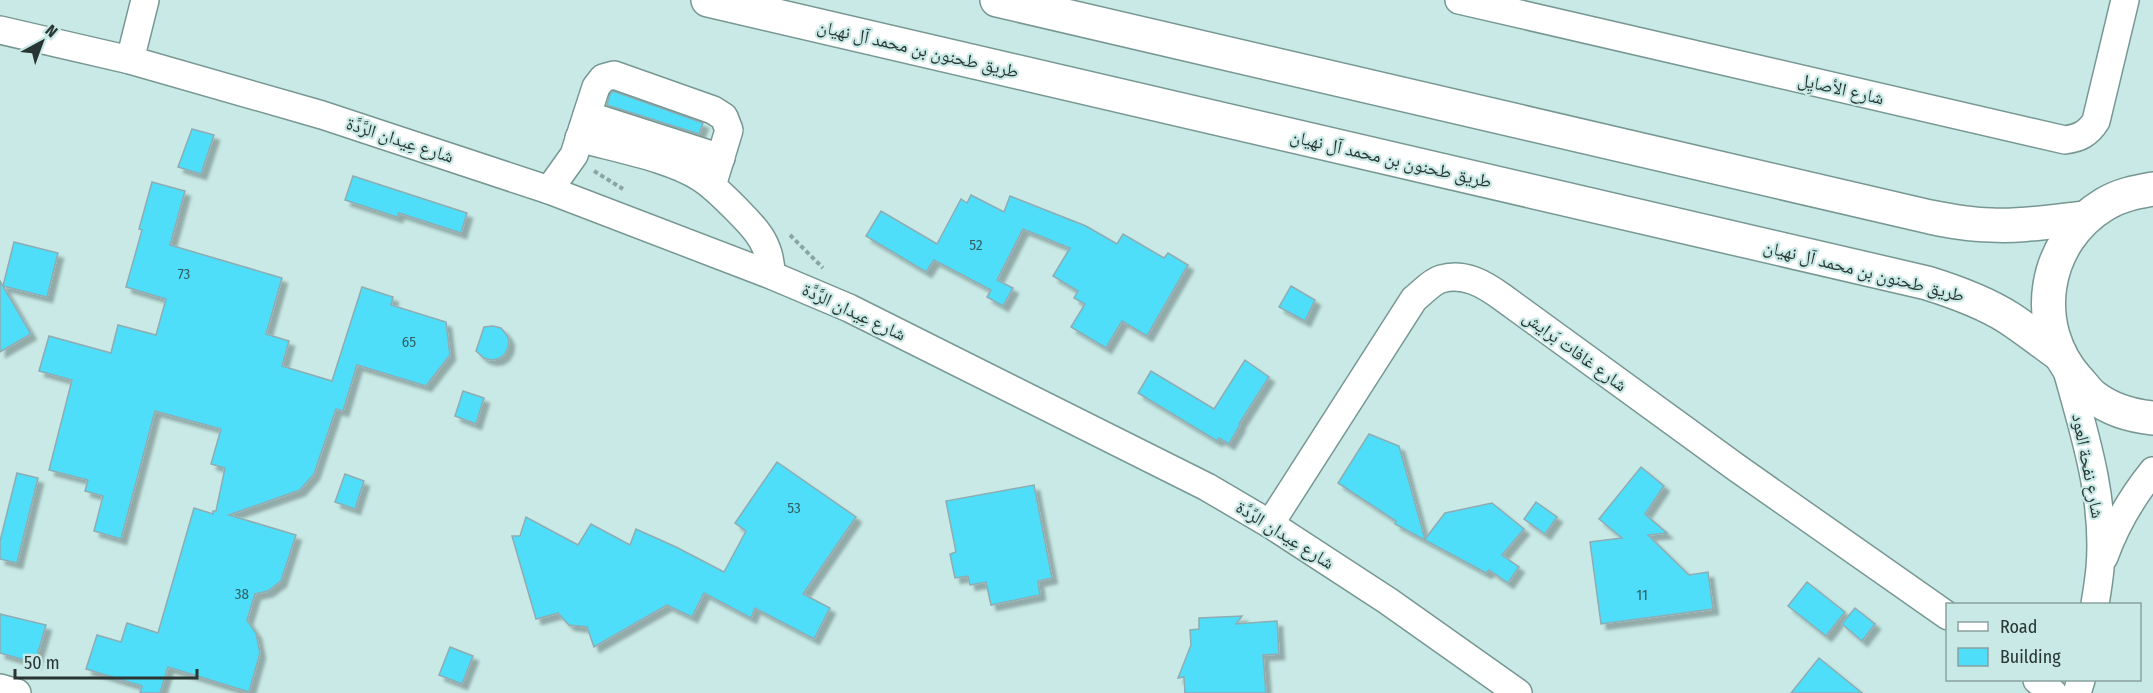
<svg xmlns="http://www.w3.org/2000/svg" width="2153" height="693" font-family="'Fira Sans Condensed','Noto Naskh Arabic',sans-serif">
<style>
.building{fill:#4fdef9;stroke:#8dacb3;stroke-width:1.5;filter:url(#shadow)}
.lines{fill:none;stroke-linecap:round;stroke-linejoin:round}
.minor-casing{stroke:#779793;stroke-width:30}
.major-casing{stroke:#779793;stroke-width:36}
.path{stroke:#8ca5a2;stroke-width:4;stroke-dasharray:4.5 3;stroke-linecap:butt}
.minor{stroke:#fff;stroke-width:27}
.major{stroke:#fff;stroke-width:33}
.labels{text-anchor:middle;dominant-baseline:central;stroke-width:4.5;stroke-linejoin:round;paint-order:stroke}
.number-label{font-size:15px;fill:#325f64}
.street-label{font-size:18px;fill:#283533;stroke:#c8e9e5}
</style>
<defs>
<filter id="shadow"><feDropShadow dx="5.5" dy="5.5" stdDeviation="1.5" flood-color="#0004"/></filter>
</defs>
<rect width="100%" height="100%" fill="#c8e9e5"/>
<!-- building -->
<g class="building">
<path d="M613,91L703,123L699,134L607,105L610,94Z"/>
<path d="M192,129L214,135L201,174L178,167Z"/>
<path d="M353,176L467,213L461,233L399,213L397,217L345,200Z"/>
<path d="M152,182L185,191L170,245L282,278L266,334L289,341L282,366L332,381L362,287L393,297L391,305L446,322L450,355L426,386L357,365L343,411L336,409L314,474L300,490L229,515L296,535L281,581L268,591L255,594L247,620L256,633L260,653L249,692L168,667L160,693H140L142,686L86,669L97,635L121,642L127,623L158,633L194,508L213,514V511H216L225,468L211,464L221,429L155,411L121,539L94,531L103,496L85,491L88,480L49,470L72,380L39,371L49,336L111,353L118,325L156,335L166,299L126,287L142,230L139,229Z"/>
<path d="M971,195L1004,212L1010,196L1086,226L1117,244L1123,234L1164,258L1168,253L1188,265L1147,336L1122,321L1106,348L1071,327L1085,304L1074,298L1078,291L1053,276L1070,248L1023,229L997,280L1013,288L1003,306L987,297L991,290L934,260L926,272L866,236L881,211L937,244L961,199L967,203Z"/>
<path d="M14,242L58,253L47,297L3,286Z"/>
<path d="M0,281L31,334L0,352Z"/>
<path d="M1291,286L1315,300L1305,321L1279,307Z"/>
<path d="M493,326L501,328L506,334L509,340L508,348L504,355L498,359L491,360L484,358L476,351L484,327Z"/>
<path d="M1245,360L1269,377L1239,424L1240,425L1229,444L1219,438L1217,441L1138,393L1151,371L1214,409Z"/>
<path d="M463,391L484,398L476,424L455,416Z"/>
<path d="M1369,434L1399,446L1425,539L1445,513L1492,503L1524,529L1502,555L1519,567L1508,583L1489,570L1486,573L1395,524L1396,521L1338,483Z"/>
<path d="M777,462L856,517L803,594L830,608L814,639L755,608L751,618L704,593L692,617L667,605L594,647L587,627L569,625L558,613L536,619L512,536H520L526,517L578,545L591,524L630,545L636,529L676,547L724,572L746,531L735,523Z"/>
<path d="M1641,467L1664,486L1645,514L1667,533L1648,535L1689,575L1708,572L1713,609L1601,624L1590,542L1622,538L1599,519Z"/>
<path d="M17,473L38,478L17,563L0,559V541Z"/>
<path d="M345,474L364,481L355,509L335,502Z"/>
<path d="M1034,485L1052,578L1038,581L1040,595L991,605L986,582L970,585L968,576L955,578L950,554L956,552L946,501Z"/>
<path d="M1536,502L1557,517L1545,534L1524,519Z"/>
<path d="M1807,582L1845,612L1826,636L1788,606Z"/>
<path d="M1855,608L1875,624L1862,641L1842,624Z"/>
<path d="M0,614L46,625L35,663L0,653Z"/>
<path d="M1242,616L1236,624L1277,621L1279,654L1263,655L1266,693H1185L1184,677L1178,678L1191,645L1190,630L1199,629V618Z"/>
<path d="M450,647L473,656L462,684L439,675Z"/>
<path d="M1819,658L1862,693H1791Z"/>
</g>
<g class="lines">
<!-- minor casing -->
<g class="minor-casing">
<g id="minor">
<path d="M1459,0L2065,140C2079,138 2088,134 2096,121L2125,0"/>
<path d="M0,30L130,60L322,115L549,190L771,275L849,308L1207,487L1270,524L1388,601L1518,693"/>
<path d="M130,60L145,0"/>
<path d="M587,115L721,158"/>
<path d="M579,138C614,148 671,158 701,178C715,187 727,200 739,212C758,231 771,246 771,275"/>
<path d="M549,190L574,155L596,87L603,78L614,75L713,110L724,117L729,130L712,186"/>
<path d="M2066,367C2084,432 2106,499 2100,568C2099,580 2097,592 2095,604"/>
<path d="M1270,524L1414,299C1422,293 1431,282 1441,279C1464,272 1484,284 1502,297L1737,468L1948,616"/>
<path d="M2104,557C2115,526 2132,497 2153,471"/>
<path d="M2037,680L2053,693"/>
<path d="M0,688L17,693"/>
<path d="M2077,693L2081,680"/>
</g>
</g>
<!-- major casing -->
<g class="major-casing">
<g id="major">
<path d="M708,0L1927,283C1956,292 1984,302 2009,318C2026,329 2042,342 2059,354"/>
<path d="M997,0L1930,217C1950,221 1970,225 1991,225C2022,227 2054,221 2085,218"/>
<path d="M2153,189C2136,192 2120,195 2105,204C2043,241 2029,326 2078,380C2083,385 2088,393 2094,397C2111,410 2133,416 2153,418"/>
</g>
</g>
<!-- path -->
<g class="path">
<path d="M594,171L623,189"/>
<path d="M790,235L823,268"/>
</g>
<!-- minor -->
<use href="#minor" class="minor"/>
<!-- major -->
<use href="#major" class="major"/>
</g>
<g class="labels">
<!-- number labels -->
<g class="number-label">
<text x="976" y="245">52</text>
<text x="184" y="274">73</text>
<text x="409" y="342">65</text>
<text x="794" y="508">53</text>
<text x="242" y="594">38</text>
<text x="1642" y="595">11</text>
</g>
<!-- street labels -->
<g class="street-label">
<text transform="translate(918 49) rotate(13)">طريق طحنون بن محمد آل نهيان</text>
<text transform="translate(1841 89) rotate(13)">شارع الأصايِل</text>
<text transform="translate(400 140) rotate(18)">شارع عِيدان الرَّدَّة</text>
<text transform="translate(1391 159) rotate(13)">طريق طحنون بن محمد آل نهيان</text>
<text transform="translate(1864 271) rotate(14)">طريق طحنون بن محمد آل نهيان</text>
<text transform="translate(854 312) rotate(25)">شارع عِيدان الرَّدَّة</text>
<text transform="translate(1575 351) rotate(36)">شارع غافات بَرايش</text>
<text transform="translate(2088 466) rotate(79)">شارع نفحة العود</text>
<text transform="translate(1285 535) rotate(32)">شارع عِيدان الرَّدَّة</text>
</g>
</g>
<!-- legend -->
<rect x="1946" y="603" width="195" height="78" fill="#c8e9e5" stroke="#88a19e" stroke-width="1.5"/>
<rect x="1958" y="622" width="30" height="9" fill="#ffffff" stroke="#88a19e" stroke-width="1.5"/>
<text x="2000" y="633" font-size="18" fill="#283533">Road</text>
<rect x="1958" y="648" width="30" height="18" fill="#4fdef9" stroke="#88a19e" stroke-width="1.5"/>
<text x="2000" y="663" font-size="18" fill="#283533">Building</text>
<!-- north arrow -->
<g transform="translate(42 42) rotate(41)" stroke="#c8e9e5" stroke-width="4.5" paint-order="stroke">
<path d="M0-4.5L10 22L0 15L-10 22Z" fill="#283533"/>
<text y="-9" font-size="16" font-weight="bold" text-anchor="middle" fill="#283533">N</text>
</g>
<!-- scale -->
<path d="M15 669v9h182v-9" fill="none" stroke="#283533" stroke-width="3"/>
<text x="24" y="669" font-size="18" fill="#283533" stroke="#c8e9e5" stroke-width="4.5" paint-order="stroke">50 m</text>
</svg>
